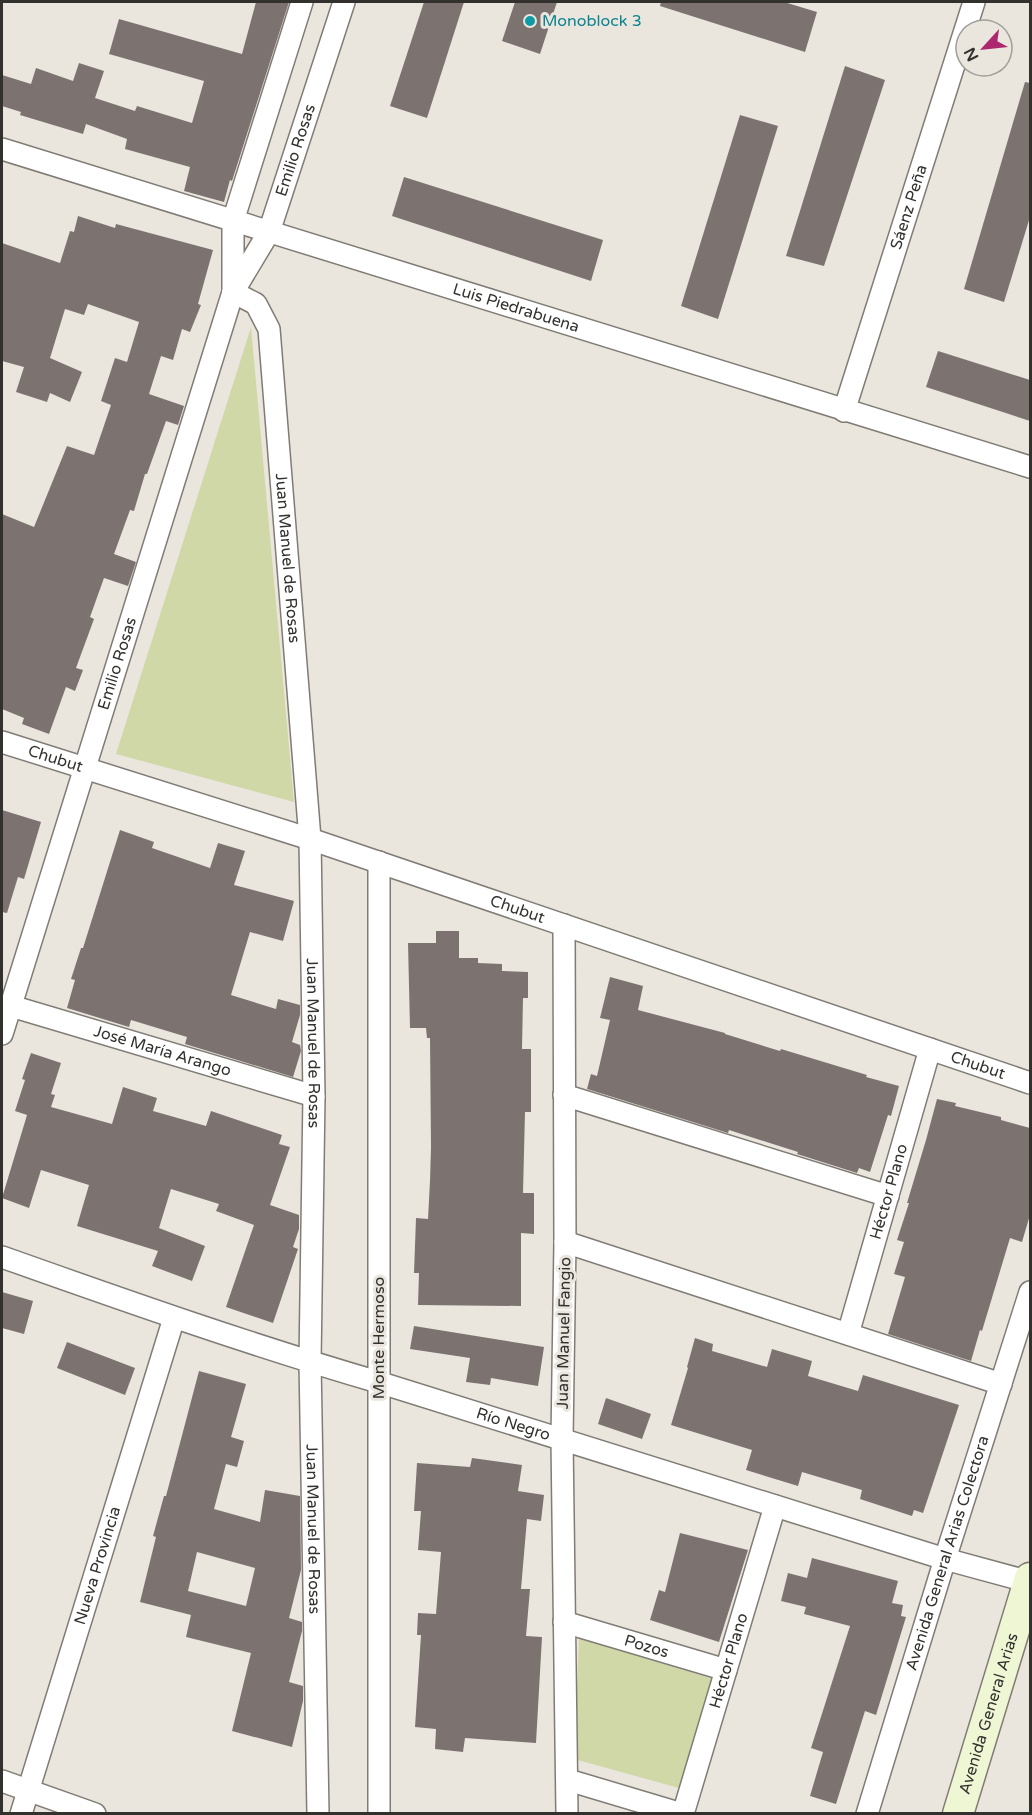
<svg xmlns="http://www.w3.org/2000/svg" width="1032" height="1815" font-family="'Varela Round',sans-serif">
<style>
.green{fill:#d1d8a7}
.building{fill:#7c7371;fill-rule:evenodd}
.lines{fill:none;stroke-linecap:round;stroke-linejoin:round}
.minor-casing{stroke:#807c75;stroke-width:24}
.secondary-casing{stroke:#807c75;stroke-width:33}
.minor{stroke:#fff;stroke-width:21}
.secondary{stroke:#eff6d4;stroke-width:30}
.culture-dot{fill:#0f9aa8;stroke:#eae6de;stroke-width:2}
.labels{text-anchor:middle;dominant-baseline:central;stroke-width:6;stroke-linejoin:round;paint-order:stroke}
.culture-label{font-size:16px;fill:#0d838f;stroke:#eae6de;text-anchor:start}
.street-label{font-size:16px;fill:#32312e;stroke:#eae6de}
</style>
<rect width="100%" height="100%" fill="#eae6de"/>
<!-- green -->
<g class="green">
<path d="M251,327L294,802L116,754Z"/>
<path d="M579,1638L713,1679L679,1788L574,1759Z"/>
</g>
<!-- building -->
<g class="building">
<path d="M256,2H289L232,181L230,180L224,202L184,191L190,167L125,149L127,139L86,124L83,134L20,115L21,112L2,106V75L31,84L36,68L73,81L79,63L104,71L95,98L135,111L137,106L192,123L204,81L109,54L119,19L242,54Z"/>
<path d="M424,2H464L427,118L390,106Z"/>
<path d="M515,2H557L540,54L502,41Z"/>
<path d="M661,2H784L817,12L805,52L660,6Z"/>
<path d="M845,66L885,80L824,266L786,256Z"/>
<path d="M1025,82L1030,83V217L1004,302L964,289Z"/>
<path d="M740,115L778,126L718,319L681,306Z"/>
<path d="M404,177L603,240L591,281L392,216Z"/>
<path d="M78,216L115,228L116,224L213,250L198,304L201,305L190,332L182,329L173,360L161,356L149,394L184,406L178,425L166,421L147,474H145L134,511L130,510L114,554L136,562L128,586L104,578L90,617L94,619L76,668L83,670L75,691L66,687L49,734L22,724L24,718L2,709V514L34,527L67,446L94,455L111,405L101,401L115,358L127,362L139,322L88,304L84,315L65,309L50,358L82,372L70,402L50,393L47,402L16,392L24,367L2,361V243L60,263L70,231L74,232Z"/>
<path d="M938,351L1030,380V421L926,387Z"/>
<path d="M2,810L41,822L24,879L18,877L7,913L2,912Z"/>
<path d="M120,830L154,842L152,848L210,868L218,843L245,851L234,885L294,901L283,941L250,932L231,995L276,1009L278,999L300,1005V1015L292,1042L300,1045L301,1051L293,1077L185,1044L187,1037L131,1020L129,1027L67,1008L75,980L71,979L81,948H83Z"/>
<path d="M436,931H459V958H478V963L502,964V971L528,972V998H523L522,1049H531V1112H525L523,1193H534V1234L521,1233V1306L418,1305L419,1273H414L416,1218L428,1219L430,1181L431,1147L430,1038H427L426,1028H410L408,943H436Z"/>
<path d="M610,977L643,986L638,1010L725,1033V1034L780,1051L781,1049L867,1075L866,1077L899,1086L891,1116L888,1115L870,1172L859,1168L857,1173L797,1154L798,1152L729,1130L728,1133L587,1089L591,1074L597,1076L610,1020L600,1018Z"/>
<path d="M31,1053L61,1063L51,1094L55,1095L51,1107L112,1124L123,1087L157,1098L153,1111L206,1126L211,1111L282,1135L279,1144L290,1147L270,1205L299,1215V1229L293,1247L298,1249L273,1323L226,1307L254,1225L216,1211L219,1204L171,1189L159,1228L205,1246L192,1281L152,1266L158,1251L77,1226L89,1185L41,1170L29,1208L2,1198L27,1115L15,1111L25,1080L22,1079Z"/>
<path d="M937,1099L956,1103L955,1106L1001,1117V1120L1030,1128V1215L1022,1242L1010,1238L982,1331L980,1330L971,1361L888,1334L905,1277L894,1274L904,1242L897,1240L909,1203H907L926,1140Z"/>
<path d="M2,1292L33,1301L24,1334L2,1328Z"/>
<path d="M414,1326L544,1347L538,1386L491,1378L490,1385L466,1382L470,1358L410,1349Z"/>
<path d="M695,1338L713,1344L712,1351L767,1367L772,1349L812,1361L808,1376L858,1391L863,1375L959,1405L923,1513L914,1510L912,1516L860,1499L862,1490L802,1472L798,1486L746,1470L752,1450L671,1425L688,1368L687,1367Z"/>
<path d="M67,1342L135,1368L125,1395L57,1368Z"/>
<path d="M199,1371L246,1384L231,1437L244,1441L237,1467L226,1464L214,1509L260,1522L265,1490L300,1496L301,1570L289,1618L302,1622V1631L289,1682L303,1686V1701L292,1747L232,1731L251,1653L186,1637L191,1615L140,1602L156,1537L153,1536L164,1496H166ZM197,1552L255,1568L246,1606L188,1591Z"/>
<path d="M606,1398L651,1414L642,1439L598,1424Z"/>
<path d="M472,1458L522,1465L518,1491L544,1495L541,1521L527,1519L521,1589H530L526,1636L542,1637L536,1743L465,1738L463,1752L435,1749L436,1729L415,1727L421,1635H417L418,1613L436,1614L441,1552L418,1550L421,1511H414L417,1463L470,1467Z"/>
<path d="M680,1533L748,1550L719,1642L650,1620L659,1590L665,1592Z"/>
<path d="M812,1558L898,1581L892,1603L903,1605L901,1616L906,1617L876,1715L865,1711L836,1804L810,1796L823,1752L811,1748L850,1626L804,1614L806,1607L781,1601L788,1573L807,1578Z"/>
</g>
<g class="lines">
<!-- minor casing -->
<g class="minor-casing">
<g id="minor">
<path id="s1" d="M2,149L1030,467"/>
<path id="s2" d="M233,292L256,304L269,329L310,839L314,1096L310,1362L318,1814"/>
<path d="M233,292V221L302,2"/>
<path id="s3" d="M844,411L974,2"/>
<path id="s4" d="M2,742L310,839L1030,1083"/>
<path d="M564,925L565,1242L562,1439L567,1814"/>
<path id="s5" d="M11,1006L314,1096"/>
<path id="s6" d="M2,1034L233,292L269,232L344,2"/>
<path d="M564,1095L888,1196"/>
<path d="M565,1242L1001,1384"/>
<path id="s7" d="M2,1257C126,1301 251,1345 378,1382L945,1559L1030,1582"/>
<path id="s8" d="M848,1334L930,1049"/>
<path id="s9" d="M564,1622L726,1670"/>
<path d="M568,1780L682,1814"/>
<path d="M2,1781L95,1814"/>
<path id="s10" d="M21,1814L174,1318"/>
<path d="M379,1814V862"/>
<path id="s11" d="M683,1814L775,1506"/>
<path id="s12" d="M867,1814L945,1559L1030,1292"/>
</g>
</g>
<!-- secondary casing -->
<g class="secondary-casing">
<g id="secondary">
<path id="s13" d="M958,1814L1030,1578"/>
</g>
</g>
<!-- minor -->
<use href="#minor" class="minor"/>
<!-- secondary -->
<use href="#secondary" class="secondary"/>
</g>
<!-- markers -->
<circle class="culture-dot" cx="530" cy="21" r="6"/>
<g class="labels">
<!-- culture labels -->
<g class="culture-label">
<text x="542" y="21">Monoblock 3</text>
</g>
<!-- street labels -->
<g class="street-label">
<text stroke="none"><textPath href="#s6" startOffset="933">Emilio Rosas</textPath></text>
<text stroke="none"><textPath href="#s3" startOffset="214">Sáenz Peña</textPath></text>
<text stroke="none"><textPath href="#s1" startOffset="538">Luis Piedrabuena</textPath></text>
<text stroke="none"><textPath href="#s2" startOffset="284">Juan Manuel de Rosas</textPath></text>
<text stroke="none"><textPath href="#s6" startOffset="388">Emilio Rosas</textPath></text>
<text stroke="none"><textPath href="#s4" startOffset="56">Chubut</textPath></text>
<text stroke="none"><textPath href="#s4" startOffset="542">Chubut</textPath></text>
<text stroke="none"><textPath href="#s2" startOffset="770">Juan Manuel de Rosas</textPath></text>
<text stroke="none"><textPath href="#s5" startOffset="158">José María Arango</textPath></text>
<text stroke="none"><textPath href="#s4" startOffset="1028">Chubut</textPath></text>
<text stroke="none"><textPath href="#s8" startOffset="148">Héctor Plano</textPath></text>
<text transform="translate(564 1333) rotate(-89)">Juan Manuel Fangio</text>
<text transform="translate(379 1338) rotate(-90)">Monte Hermoso</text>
<text stroke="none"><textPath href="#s7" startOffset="538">Río Negro</textPath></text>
<text stroke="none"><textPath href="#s2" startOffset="1256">Juan Manuel de Rosas</textPath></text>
<text stroke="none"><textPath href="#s12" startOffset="273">Avenida General Arias Colectora</textPath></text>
<text stroke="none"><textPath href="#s10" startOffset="260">Nueva Provincia</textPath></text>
<text stroke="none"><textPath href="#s9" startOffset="86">Pozos</textPath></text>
<text stroke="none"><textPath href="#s11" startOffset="160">Héctor Plano</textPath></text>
<text stroke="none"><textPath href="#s13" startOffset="105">Avenida General Arias</textPath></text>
</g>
</g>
<!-- border -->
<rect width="1032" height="1815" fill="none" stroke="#32312e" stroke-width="6"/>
<!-- north arrow -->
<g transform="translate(984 48) rotate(243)"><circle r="28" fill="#eae6de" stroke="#a09e98" stroke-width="1.5"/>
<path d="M0-4.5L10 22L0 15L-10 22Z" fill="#ac276e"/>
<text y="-9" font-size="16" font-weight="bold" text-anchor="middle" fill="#32312e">N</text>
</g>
</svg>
